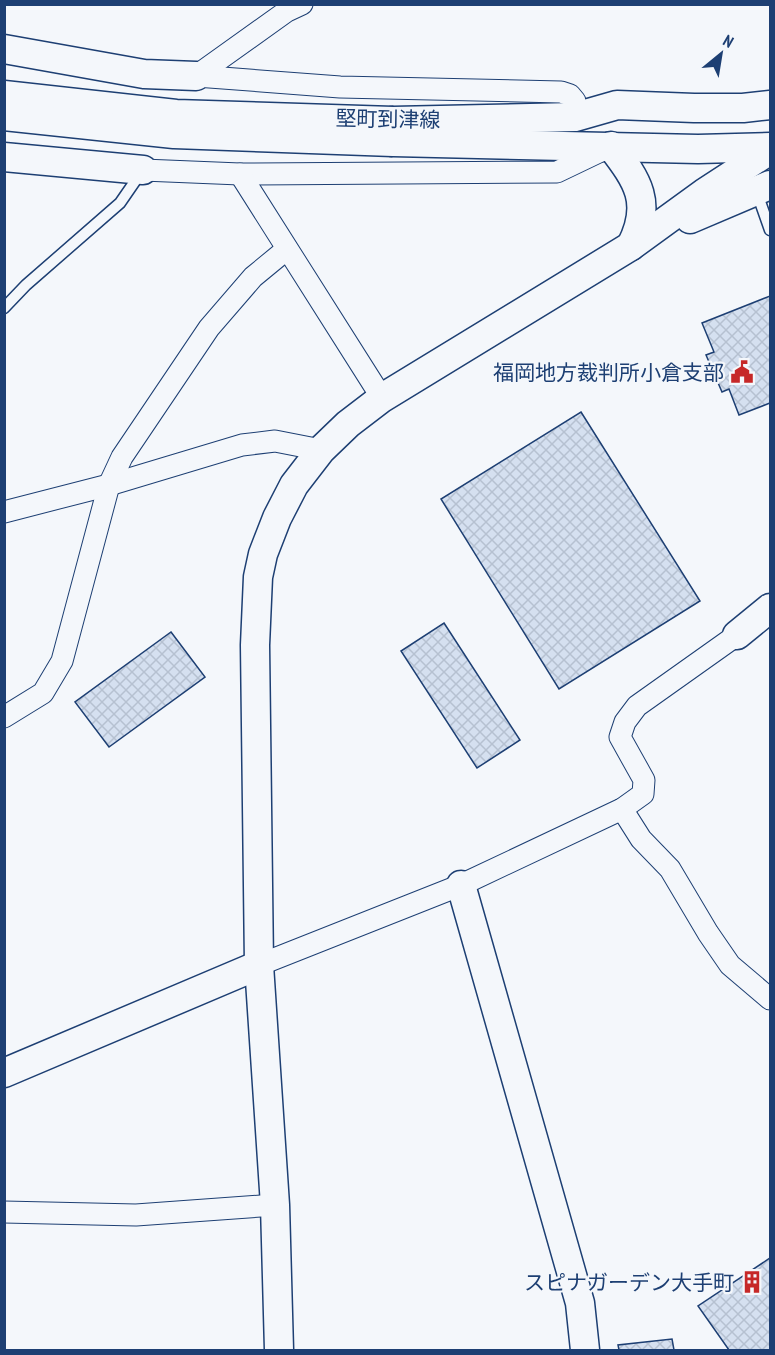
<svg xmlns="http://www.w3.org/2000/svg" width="775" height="1355" font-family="'PT Sans Narrow','Noto Sans JP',sans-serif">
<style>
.building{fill:url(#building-cross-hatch);stroke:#1d3f73;stroke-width:1.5}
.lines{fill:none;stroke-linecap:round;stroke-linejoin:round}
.lane-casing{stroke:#1d3f73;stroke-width:13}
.street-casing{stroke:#1d3f73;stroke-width:23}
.secondary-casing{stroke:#1d3f73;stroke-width:31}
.lane{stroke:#f4f7fb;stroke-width:10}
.street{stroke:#f4f7fb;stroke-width:21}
.secondary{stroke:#f4f7fb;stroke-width:28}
.secondary-bridge-casing{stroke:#1d3f73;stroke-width:31;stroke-linecap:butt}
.secondary-bridge{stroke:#f4f7fb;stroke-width:28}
.labels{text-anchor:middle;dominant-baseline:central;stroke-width:4.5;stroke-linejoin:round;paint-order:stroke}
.street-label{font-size:21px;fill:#1d3f73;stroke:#f4f7fb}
.poi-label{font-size:21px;fill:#1d3f73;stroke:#f4f7fb;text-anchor:end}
</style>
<defs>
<pattern id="building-cross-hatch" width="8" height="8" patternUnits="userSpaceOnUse" patternTransform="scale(1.5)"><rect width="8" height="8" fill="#d5e0f0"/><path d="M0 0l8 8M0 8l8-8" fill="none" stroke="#b6c1d1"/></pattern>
</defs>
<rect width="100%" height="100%" fill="#f4f7fb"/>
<!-- building -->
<g class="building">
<path d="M770,296V403L739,415L729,389L722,392L706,355L714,352L702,323Z"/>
<path d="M581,412L700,601L559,689L441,499Z"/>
<path d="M444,623L520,740L477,768L401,651Z"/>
<path d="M171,632L205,677L109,747L75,702Z"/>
<path d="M770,1258V1350H729L698,1306Z"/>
<path d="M672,1339L674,1350H619L618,1345Z"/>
</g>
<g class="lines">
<!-- lane casing -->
<g class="lane-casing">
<g id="lane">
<path d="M757,193L770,230"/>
<path d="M4,308L26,285L120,203L140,174"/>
</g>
</g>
<!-- street casing -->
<g class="street-casing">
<g id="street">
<path d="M196,76L340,87L561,92L570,95L575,101V117"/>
<path d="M196,76L287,11L302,4"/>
<path d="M143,170L240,174L557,172L605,149"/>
<path d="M240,174L382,398"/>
<path d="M4,512L109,485L242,445L275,441L321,450"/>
<path d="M4,717L43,693L62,661L109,485L122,457L209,328L253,277L287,249"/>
<path d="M622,809L641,839L670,869L708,933L730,965L770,999"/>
<path d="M259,965L461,885L622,809L643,794L644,780L620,737L625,722L637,706L737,635"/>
<path d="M4,1212L136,1215L275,1205"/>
</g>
</g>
<!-- secondary casing -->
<g class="secondary-casing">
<g id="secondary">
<path d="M4,49L144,74L196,76"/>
<path d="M393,121L575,117L617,105L694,108H743L770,105"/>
<path d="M393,142L698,149L770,147"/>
<path d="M611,146C638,181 653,203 631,246"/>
<path d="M4,157L143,170"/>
<path d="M690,219L770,185"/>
<path d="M737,635L770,608"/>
<path d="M461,885L580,1303L585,1350"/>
<path d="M4,1073L259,965"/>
<path d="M279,1350L275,1205L259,965L255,645L258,577L263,554L277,518L294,485L321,450L348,424L382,398L631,246L704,193L770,150"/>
</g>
</g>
<!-- lane -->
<use href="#lane" class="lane"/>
<!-- street -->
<use href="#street" class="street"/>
<!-- secondary -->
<use href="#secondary" class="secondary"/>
<!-- secondary-bridge casing -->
<g class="secondary-bridge-casing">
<g id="secondary-bridge">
<path d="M4,95L176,114L393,121"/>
<path d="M4,116L174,134L393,142"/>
</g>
</g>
<!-- secondary-bridge -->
<use href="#secondary-bridge" class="secondary-bridge"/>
</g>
<!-- icons -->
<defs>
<g id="civic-bare" transform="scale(1.8)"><path d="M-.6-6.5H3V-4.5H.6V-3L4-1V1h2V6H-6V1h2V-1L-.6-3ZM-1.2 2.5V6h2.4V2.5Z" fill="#c62828" stroke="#f4f7fb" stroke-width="2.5" paint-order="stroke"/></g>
<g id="building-bare" transform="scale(1.8)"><path d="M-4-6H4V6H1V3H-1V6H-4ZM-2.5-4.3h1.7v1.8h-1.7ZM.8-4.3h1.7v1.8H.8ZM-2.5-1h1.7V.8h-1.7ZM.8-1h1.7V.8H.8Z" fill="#c62828" stroke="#f4f7fb" stroke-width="2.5" paint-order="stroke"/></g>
</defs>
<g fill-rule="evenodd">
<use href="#civic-bare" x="742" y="372"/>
<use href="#building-bare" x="752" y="1282"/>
</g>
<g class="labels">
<!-- street labels -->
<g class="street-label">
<text transform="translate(388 119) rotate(1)">堅町到津線</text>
</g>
<!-- poi labels -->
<g class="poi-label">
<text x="724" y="372">福岡地方裁判所小倉支部</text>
<text x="734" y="1282">スピナガーデン大手町</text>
</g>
</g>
<!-- border -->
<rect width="775" height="1355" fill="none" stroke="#1d3f73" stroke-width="12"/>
<!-- north arrow -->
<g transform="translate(721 54) rotate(30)" stroke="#f4f7fb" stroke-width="4.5" paint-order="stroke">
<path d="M0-4.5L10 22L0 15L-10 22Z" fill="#1d3f73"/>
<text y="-9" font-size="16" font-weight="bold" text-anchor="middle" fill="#1d3f73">N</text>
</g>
</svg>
